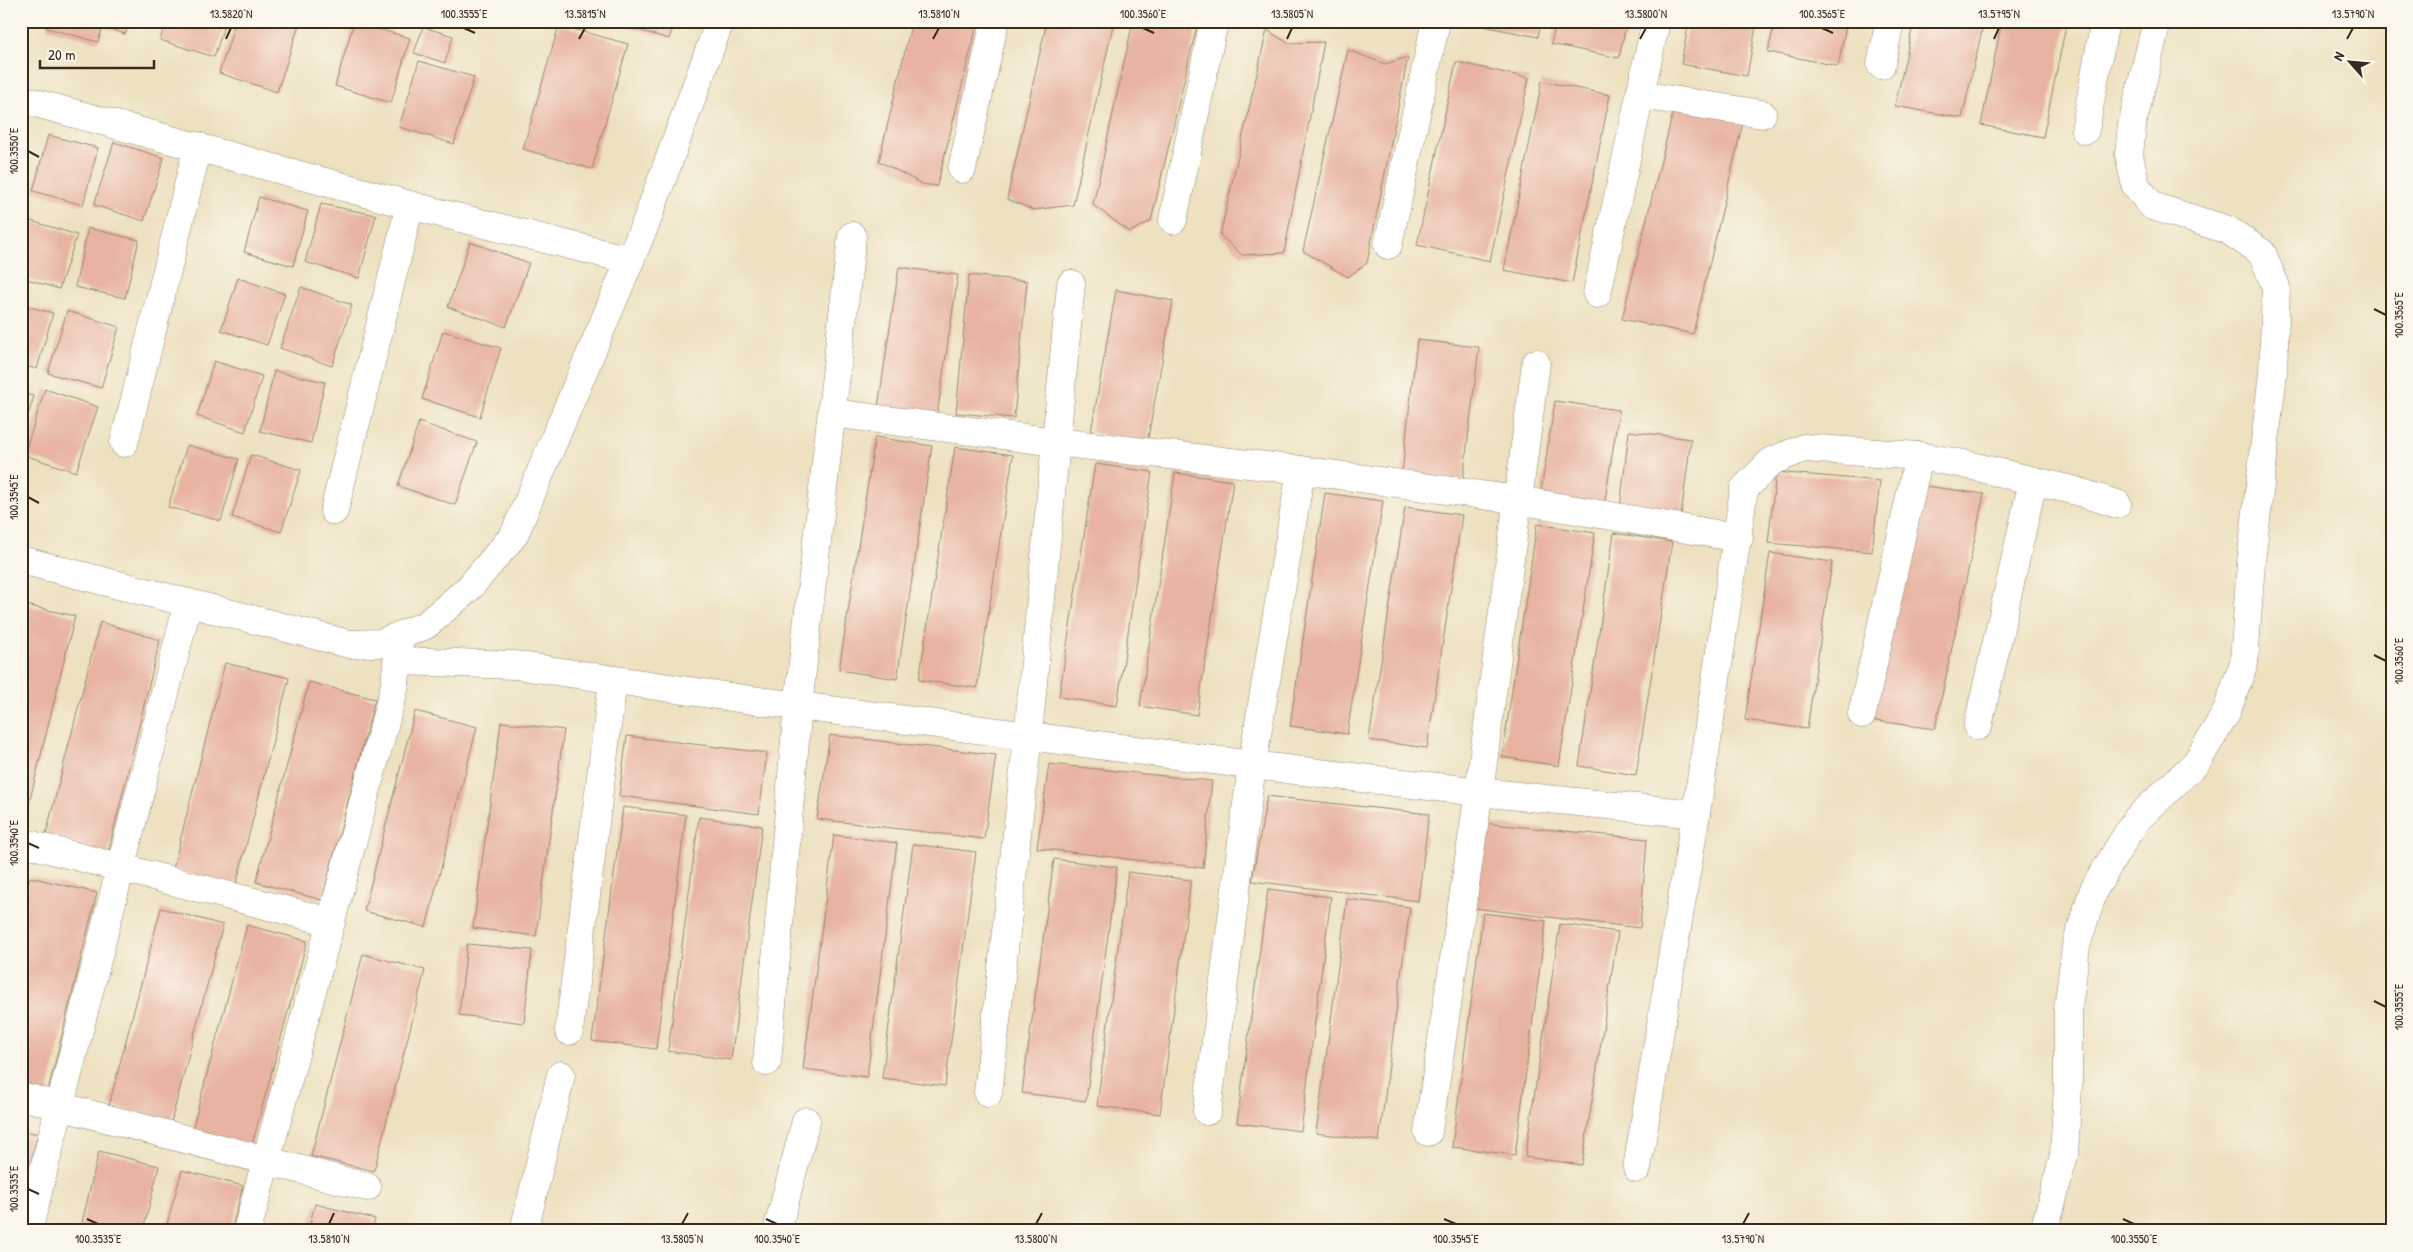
<svg xmlns="http://www.w3.org/2000/svg" width="2413" height="1252" font-family="'Patrick Hand',sans-serif">
<style>
.building{fill:#e8b4a1}
.lines{fill:none;stroke-linecap:round;stroke-linejoin:round}
.street-casing{stroke:#94866f;stroke-width:29}
.street{stroke:#fff;stroke-width:28}
.ticks{fill:none;stroke:#3b2a1e;stroke-width:2}
.neatline{fill:none;stroke:#3b2a1e;stroke-width:2}
.ticks-label{font-size:12px;text-anchor:middle;fill:#3b2a1e}
</style>
<rect width="100%" height="100%" fill="#fbf7ec"/>
<filter id="ink" filterUnits="userSpaceOnUse"><feTurbulence type="fractalNoise" baseFrequency=".02" numOctaves="2"/><feDisplacementMap in="SourceGraphic" scale="10" xChannelSelector="R" yChannelSelector="G"/><feConvolveMatrix kernelMatrix="1 2 1 2 8 2 1 2 1" color-interpolation-filters="sRGB"/></filter>
<filter id="wash" filterUnits="userSpaceOnUse"><feTurbulence type="fractalNoise" baseFrequency=".0096" numOctaves="4" result="noise"/><feDisplacementMap in="SourceGraphic" scale="20" xChannelSelector="R" yChannelSelector="G"/><feGaussianBlur stdDeviation="1.12" result="paint"/><feColorMatrix in="noise" values="0 0 0 0 0 0 0 0 0 0 0 0 0 0 0 0 0 1.4 0 .05"/><feComposite in="paint" operator="in"/></filter>
<g filter="url(#wash)">
<rect width="100%" height="100%" fill="#ede1c0"/>
<g id="blocks">
<!-- building -->
<g class="building">
<path d="M48,21H130L125,34L103,27L98,42L47,28Z"/>
<path d="M166,21H226L214,57L160,40Z"/>
<path d="M236,21H288L299,25L277,92L219,73Z"/>
<path d="M607,21H675L669,39Z"/>
<path d="M912,21H978L937,186L922,184L879,161Z"/>
<path d="M1047,21H1114L1073,205L1033,210L1007,199Z"/>
<path d="M1133,21H1198L1151,221L1130,232L1093,205Z"/>
<path d="M1469,21H1541L1538,37L1468,23Z"/>
<path d="M1556,21H1627L1619,58L1551,44Z"/>
<path d="M1689,21H1757L1747,76L1681,64Z"/>
<path d="M1775,21H1847L1838,66L1768,52Z"/>
<path d="M1914,21H1984L1962,118L1895,106Z"/>
<path d="M2002,21H2067L2043,137L1981,125Z"/>
<path d="M354,22L410,38L391,103L335,86Z"/>
<path d="M559,25L628,44L592,169L523,149Z"/>
<path d="M423,27L453,36L445,63L414,53Z"/>
<path d="M1267,30L1288,43L1324,42L1284,253L1242,255L1220,235Z"/>
<path d="M1348,50L1385,64L1408,57L1367,263L1348,277L1303,251Z"/>
<path d="M419,61L474,77L454,144L399,127Z"/>
<path d="M1456,62L1529,78L1490,261L1417,245Z"/>
<path d="M1542,81L1610,95L1572,283L1504,270Z"/>
<path d="M1675,104L1743,122L1693,334L1622,319Z"/>
<path d="M48,135L98,148L83,205L33,191Z"/>
<path d="M114,142L164,158L144,221L94,205Z"/>
<path d="M259,197L308,211L293,266L244,252Z"/>
<path d="M321,204L376,215L359,278L305,262Z"/>
<path d="M28,220L77,235L59,289L21,277V241Z"/>
<path d="M88,228L139,240L125,298L75,287Z"/>
<path d="M470,242L529,263L506,327L448,307Z"/>
<path d="M899,267L958,275L937,415L878,407Z"/>
<path d="M969,275L1027,281L1014,418L956,413Z"/>
<path d="M238,278L285,294L267,345L221,330Z"/>
<path d="M301,287L352,305L332,366L280,348Z"/>
<path d="M1116,290L1173,301L1147,443L1091,432Z"/>
<path d="M21,305L53,313L37,369L21,365Z"/>
<path d="M67,311L119,327L101,388L48,373Z"/>
<path d="M443,331L501,348L480,417L422,399Z"/>
<path d="M1417,340L1479,347L1463,480L1402,473Z"/>
<path d="M214,361L262,376L245,432L197,416Z"/>
<path d="M274,371L325,382L311,443L260,431Z"/>
<path d="M45,389L98,407L76,472L24,455Z"/>
<path d="M21,393L34,396L22,434H21Z"/>
<path d="M1555,401L1619,410L1603,513L1539,503Z"/>
<path d="M419,422L477,442L455,505L398,486Z"/>
<path d="M1629,431L1691,439L1681,515L1620,508Z"/>
<path d="M875,437L932,446L897,679L839,670Z"/>
<path d="M187,445L239,459L221,521L168,507Z"/>
<path d="M955,447L1013,455L977,688L919,680Z"/>
<path d="M251,455L301,470L281,532L232,517Z"/>
<path d="M1095,464L1152,472L1117,706L1059,697Z"/>
<path d="M1776,472L1880,481L1872,552L1768,543Z"/>
<path d="M1175,473L1233,481L1197,715L1140,706Z"/>
<path d="M1918,485L1984,494L1935,729L1869,720Z"/>
<path d="M1325,493L1383,501L1347,734L1290,726Z"/>
<path d="M1405,507L1462,515L1427,748L1369,740Z"/>
<path d="M1537,524L1595,533L1559,766L1502,757Z"/>
<path d="M1614,533L1672,542L1636,775L1579,766Z"/>
<path d="M1770,553L1832,562L1807,729L1745,720Z"/>
<path d="M21,604L75,616L22,832H21Z"/>
<path d="M100,622L160,640L107,857L46,834Z"/>
<path d="M225,663L289,678L236,885L173,869Z"/>
<path d="M309,682L375,699L322,900L256,882Z"/>
<path d="M415,711L477,727L426,927L364,911Z"/>
<path d="M501,722L564,730L536,936L473,928Z"/>
<path d="M830,735L996,755L984,839L817,819Z"/>
<path d="M627,736L767,753L759,814L619,796Z"/>
<path d="M1049,764L1212,781L1203,868L1037,848Z"/>
<path d="M1267,796L1429,814L1418,901L1252,881Z"/>
<path d="M623,807L686,815L656,1049L592,1041Z"/>
<path d="M699,817L762,826L731,1060L668,1051Z"/>
<path d="M1482,823L1647,839L1640,928L1473,908Z"/>
<path d="M834,835L897,843L867,1077L803,1069Z"/>
<path d="M913,844L976,852L945,1086L882,1078Z"/>
<path d="M1054,859L1117,867L1086,1101L1022,1093Z"/>
<path d="M1128,872L1191,880L1160,1114L1097,1106Z"/>
<path d="M30,877L97,893L47,1095L21,1089V911Z"/>
<path d="M1268,889L1331,897L1301,1131L1237,1123Z"/>
<path d="M1347,899L1410,907L1379,1141L1316,1133Z"/>
<path d="M161,908L223,925L171,1122L109,1105Z"/>
<path d="M1483,913L1546,921L1515,1155L1452,1147Z"/>
<path d="M1560,924L1618,932L1582,1165L1525,1157Z"/>
<path d="M247,925L307,941L252,1145L192,1130Z"/>
<path d="M467,944L532,950L524,1023L459,1015Z"/>
<path d="M363,954L425,970L374,1171L311,1156Z"/>
<path d="M21,1130L38,1134L22,1197H21Z"/>
<path d="M99,1151L159,1166L143,1231H80Z"/>
<path d="M182,1170L243,1186L231,1231H165Z"/>
<path d="M315,1204L375,1219L372,1231H308Z"/>
</g>
</g>
</g>
<g filter="url(#ink)">
<use href="#blocks" fill-opacity="0" stroke="#94866f" stroke-width="1"/>
<g class="lines">
<!-- street casing -->
<g class="street-casing">
<g id="street">
<path d="M1881,65L1890,21"/>
<path d="M1640,95L1762,114"/>
<path d="M21,99L428,210L630,260"/>
<path d="M2085,130L2105,21"/>
<path d="M962,169L995,21"/>
<path d="M1173,220L1214,21"/>
<path d="M1388,245L1436,21"/>
<path d="M1597,294L1656,21"/>
<path d="M832,413L1056,442L1301,470L1518,500L1739,538"/>
<path d="M124,443L198,146"/>
<path d="M334,511L410,205"/>
<path d="M21,560L349,644L381,643L426,625L469,588L514,535L647,220L720,21"/>
<path d="M399,661L515,665L737,698L1252,765L1479,792L1696,814"/>
<path d="M1862,714L1919,456"/>
<path d="M1978,726L2033,481"/>
<path d="M21,842L331,922"/>
<path d="M569,1031L613,680"/>
<path d="M767,1062L798,706L852,236"/>
<path d="M988,1093L1028,735L1071,284"/>
<path d="M21,1096L367,1187"/>
<path d="M1207,1111L1252,765L1301,470"/>
<path d="M1428,1132L1479,792L1536,363"/>
<path d="M1637,1168L1696,814L1744,489L1772,461L1804,448L1919,456L1964,464L2076,491L2117,504"/>
<path d="M28,1231L188,603"/>
<path d="M247,1231L395,685L399,641"/>
<path d="M524,1231L561,1075"/>
<path d="M777,1231L806,1121"/>
<path d="M2044,1231L2064,1155L2068,1086V1009L2076,946L2094,889L2135,821L2196,763L2226,713L2244,663L2251,562L2273,373L2276,287L2262,253L2228,230L2152,206L2136,186L2129,155L2132,125L2157,21"/>
</g>
</g>
<!-- street -->
<use href="#street" class="street"/>
</g>
</g>
<!-- ticks -->
<path class="ticks" d="M464,28L475,33M1143,28L1154,33M1822,28L1833,33M226,39L231,28M579,39L585,28M933,39L939,28M1287,39L1292,28M1640,39L1646,28M1994,39L1999,28M2347,39L2353,28M28,151L39,157M2374,309L2386,315M28,497L39,503M2374,655L2386,661M28,843L39,848M2374,1001L2386,1007M28,1189L39,1194M87,1219L98,1224M766,1219L777,1224M1444,1219L1456,1224M2123,1219L2134,1224M329,1224L334,1213M682,1224L688,1213M1036,1224L1042,1213M1743,1224L1749,1213"/>
<!-- margin -->
<rect width="2413" height="1252" fill="none" stroke="#fbf7ec" stroke-width="55"/>
<!-- north arrow -->
<g transform="translate(2350 62) rotate(297)" stroke="#fbf7ec" stroke-width="4" paint-order="stroke">
<path d="M0-4L9 19L0 12L-9 19Z" fill="#3b2a1e"/>
<text y="-8" font-size="14" font-weight="bold" text-anchor="middle" fill="#3b2a1e">N</text>
</g>
<!-- scale -->
<path d="M40 60v8h114v-8" fill="none" stroke="#3b2a1e" stroke-width="2.5"/>
<text x="48" y="60" font-size="15" fill="#3b2a1e" stroke="#fbf7ec" stroke-width="4" paint-order="stroke">20 m</text>
<rect x="28" y="28" width="2358" height="1196" class="neatline"/>
<g class="ticks-label">
<text x="231" y="18">13.5820°N</text>
<text x="464" y="18">100.3555°E</text>
<text x="585" y="18">13.5815°N</text>
<text x="939" y="18">13.5810°N</text>
<text x="1143" y="18">100.3560°E</text>
<text x="1292" y="18">13.5805°N</text>
<text x="1646" y="18">13.5800°N</text>
<text x="1822" y="18">100.3565°E</text>
<text x="1999" y="18">13.5795°N</text>
<text x="2353" y="18">13.5790°N</text>
<text transform="translate(14 151) rotate(-90)" y="4">100.3550°E</text>
<text transform="translate(2399 315) rotate(-90)" y="4">100.3565°E</text>
<text transform="translate(14 497) rotate(-90)" y="4">100.3545°E</text>
<text transform="translate(2399 661) rotate(-90)" y="4">100.3560°E</text>
<text transform="translate(14 843) rotate(-90)" y="4">100.3540°E</text>
<text transform="translate(2399 1007) rotate(-90)" y="4">100.3555°E</text>
<text transform="translate(14 1189) rotate(-90)" y="4">100.3535°E</text>
<text x="98" y="1243">100.3535°E</text>
<text x="329" y="1243">13.5810°N</text>
<text x="682" y="1243">13.5805°N</text>
<text x="777" y="1243">100.3540°E</text>
<text x="1036" y="1243">13.5800°N</text>
<text x="1456" y="1243">100.3545°E</text>
<text x="1743" y="1243">13.5790°N</text>
<text x="2134" y="1243">100.3550°E</text>
</g>
</svg>
